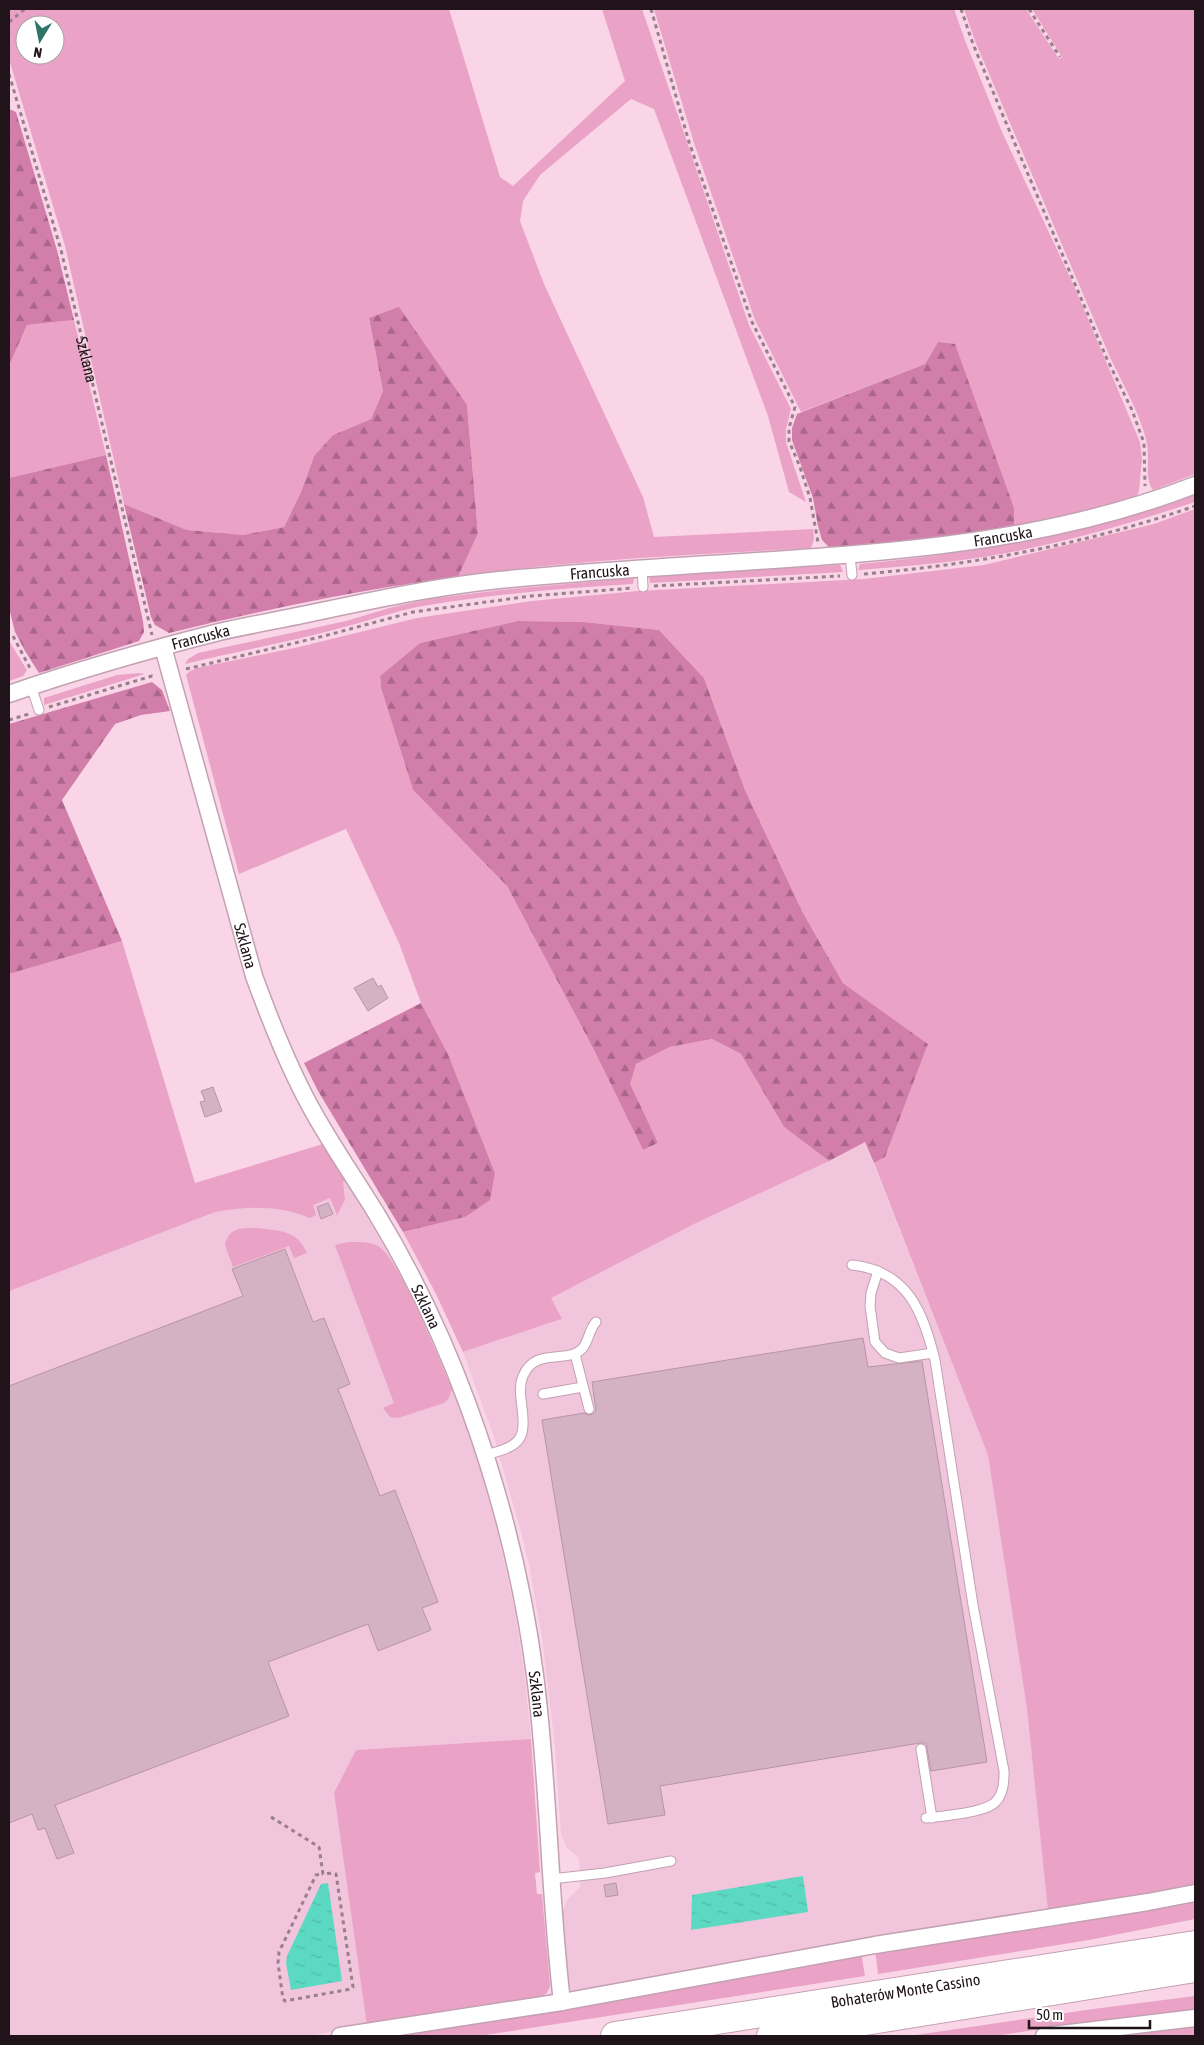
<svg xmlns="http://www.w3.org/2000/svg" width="1204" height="2045" font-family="'Asap Condensed',sans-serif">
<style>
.built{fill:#f1c5db}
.green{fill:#eaa2c7;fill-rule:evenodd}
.forest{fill:url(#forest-firs)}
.water{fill:url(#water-ripples)}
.building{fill:#d5b2c3;stroke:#b795a6}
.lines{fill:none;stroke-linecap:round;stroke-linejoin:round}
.lane-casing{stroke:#c3a1b2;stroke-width:11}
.street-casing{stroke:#c3a1b2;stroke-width:19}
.highway-casing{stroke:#c3a1b2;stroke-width:30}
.path{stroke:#997f8c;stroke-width:3;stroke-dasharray:4 4;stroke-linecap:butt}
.lane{stroke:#fff;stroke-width:9}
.street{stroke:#fff;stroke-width:16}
.highway{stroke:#fff;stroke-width:28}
.labels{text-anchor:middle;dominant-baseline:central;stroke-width:4.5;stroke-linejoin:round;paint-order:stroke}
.street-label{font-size:16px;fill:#20141a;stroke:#fff}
</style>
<defs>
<pattern id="forest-firs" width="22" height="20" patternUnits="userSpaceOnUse" patternTransform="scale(1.25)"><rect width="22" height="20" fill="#d27eab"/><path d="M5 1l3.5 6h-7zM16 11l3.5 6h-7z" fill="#aa668a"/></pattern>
<pattern id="water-ripples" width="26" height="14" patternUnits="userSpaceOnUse" patternTransform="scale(1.25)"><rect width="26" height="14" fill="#5cd9c2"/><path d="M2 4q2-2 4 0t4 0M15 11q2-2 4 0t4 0" fill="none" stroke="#50b9a6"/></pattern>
</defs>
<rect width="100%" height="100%" fill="#fad5e7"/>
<!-- built -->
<g class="built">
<path d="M865,1142L988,1455L1027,1709L1048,1911L574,1993L570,1988L561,1920L563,1911L567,1900L580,1887L579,1858L567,1848L561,1834L555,1746L542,1637L529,1564L519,1525L493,1434L463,1352L561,1320L550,1298L696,1223Z"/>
<path d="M323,1144L388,1253L417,1308L459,1404L477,1458L497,1530L515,1612L525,1678L531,1739L356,1750L334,1793L367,2026L307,2036H9V1250Z"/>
</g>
<!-- green -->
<g class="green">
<path d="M9,9H449L500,177L513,186L625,81L602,9H642L749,325L791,409L786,429V442L806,502L789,492L768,416L654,109L631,99L540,175L523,201L520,221L544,284L643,497L654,537L813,529L814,539L811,548C693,555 575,559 458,577L478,532L467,405L369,318L383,391L371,419L333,435L314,456L301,492L284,527L243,535L187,530L124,504L65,246L9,59ZM25,25H55V55H25Z"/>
<path d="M654,9H954L966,43L1002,132L1074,286L1140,442L1142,459L1139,491L1137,496L1069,515L1014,525V508L938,342L925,364L801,412L755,320L694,143Z"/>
<path d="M964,9H1026L1059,59L1062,57L1032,9H1195V474L1153,490C1144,478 1150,459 1147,444C1142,417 1122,383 1110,357L975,41Z"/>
<path d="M74,320L106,455L9,478V366L27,325Z"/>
<path d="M1195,495V502C1126,525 1056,545 984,557C942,563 900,567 858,570L860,564C977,553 1084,533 1195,495Z"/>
<path d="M1195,509V1887L1048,1911L1027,1709L988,1455L874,1163L885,1157L928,1044L843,983L802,911L745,790L704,678L659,630L584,622L518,621L420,643L380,676L381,688L413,790L507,886L594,1050L643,1150L658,1143L629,1084L636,1064L670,1047L712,1039L741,1054L784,1127L829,1161L696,1223L551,1298L562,1319L463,1352L435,1292L403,1232L465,1217L495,1173L448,1054L421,1003L399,943L346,829L239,874L186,675L190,671L197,668L299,647L417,618L532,601L638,591L864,579L984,565L1154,524Z"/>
<path d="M840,565L843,572L650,583L649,576Z"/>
<path d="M634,578L633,584C565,588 496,594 429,605C401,609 375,619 348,626C294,641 239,651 185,664L188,659L198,653L346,621L393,607L429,599L501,590Z"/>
<path d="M9,641L27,670L23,676L9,681Z"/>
<path d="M139,673L145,674L44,705V698L117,675Z"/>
<path d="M122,941L195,1183L323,1144L345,1180L343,1182L345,1200L337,1215L330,1198L313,1205L316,1215L310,1218C279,1205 247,1206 215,1212L9,1291V974Z"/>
<path d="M257,1228C280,1231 297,1230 307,1253L294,1258L289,1246L233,1267L225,1245C229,1227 241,1228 257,1228Z"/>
<path d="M348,1242C358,1242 369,1241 378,1246C399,1258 440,1362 452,1389L449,1398L444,1403L398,1418L390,1417L383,1408L394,1403L335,1245Z"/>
<path d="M531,1739L540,1872L535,1873L537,1894H542L550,1986L547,1993L538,1999L367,2026L334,1793L356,1750Z"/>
<path d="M1195,1899V1919L1089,1940L878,1974L875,1950Z"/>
<path d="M861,1952L865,1976L479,2036H371Z"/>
<path d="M1195,1996V2010L1095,2021L994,2036H909L1093,2009Z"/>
<path d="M1195,2025V2036H1089Z"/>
</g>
<!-- forest -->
<g class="forest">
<path d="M9,109L16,112L57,250L74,320L27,325L9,366Z"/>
<path d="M399,307L467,405L478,533L458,577C360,589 265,610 169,633L155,625L151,617L124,504L187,530L243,535L284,527L301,492L314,456L333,435L371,419L383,391L369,318Z"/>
<path d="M938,342L955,344L1014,508V525L944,539L829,547L822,540L818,526L813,498L792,440V428L797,414L925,364Z"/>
<path d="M106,455L143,621L144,632L139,641L39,673L25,651L15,632L9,608V478Z"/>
<path d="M518,621L584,622L659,630L704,678L745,790L802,911L843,983L928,1044L885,1157L874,1163L865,1142L829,1161L784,1127L741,1054L712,1039L670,1047L636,1064L630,1084L658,1143L643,1150L594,1050L507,886L413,790L381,688L380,676L420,643Z"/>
<path d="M152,682L162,690L170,711L141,715L115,724L62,800L122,941L9,974V724Z"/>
<path d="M421,1003L448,1054L495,1173L490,1200L465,1217L403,1232L318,1091L304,1063Z"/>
</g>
<!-- water -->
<g class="water">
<path d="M803,1876L808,1912L691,1930L692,1895Z"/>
<path d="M328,1883L342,1981L291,1990L286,1963L287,1956L321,1884Z"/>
</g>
<!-- building -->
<g class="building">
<path d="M373,978L378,987L381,985L388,998L368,1011L354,988Z"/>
<path d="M213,1087L222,1111L205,1117L200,1102L205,1101L201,1091Z"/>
<path d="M328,1203L333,1214L321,1219L317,1207Z"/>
<path d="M285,1249L313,1322L324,1318L350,1384L338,1389L380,1496L395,1490L438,1602L422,1608L431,1630L378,1651L368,1624L268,1662L289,1716L55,1805L74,1853L57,1859L45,1828L38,1830L32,1814L9,1823V1386L243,1296L232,1269Z"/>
<path d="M863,1338L868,1367L922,1361L987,1762L931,1771L926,1743H920L660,1786L665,1815L608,1824L542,1420L584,1413L588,1415L593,1414L596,1411L592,1382Z"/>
<path d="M616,1883L618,1895L606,1897L604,1885Z"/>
</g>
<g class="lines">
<!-- lane casing -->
<g class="lane-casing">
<g id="lane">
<path d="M850,555L852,575"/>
<path d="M642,568L643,587"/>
<path d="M31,686L39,710"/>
<path d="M852,1265C908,1271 923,1312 935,1360L973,1605L1004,1771C1005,1803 993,1808 965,1813C952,1815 939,1817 926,1818"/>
<path d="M878,1271L871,1293L870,1306L875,1342L885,1353L899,1358L933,1353"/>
<path d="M575,1354L589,1409"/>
<path d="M543,1394L583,1387"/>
<path d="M485,1455C525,1445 526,1438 521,1399C520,1391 520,1383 523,1376C535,1347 566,1364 582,1349C589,1341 589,1329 596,1322"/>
<path d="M921,1749L932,1818"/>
<path d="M551,1879L605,1873L671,1861"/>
</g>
</g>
<!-- street casing -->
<g class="street-casing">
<g id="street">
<path id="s2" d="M163,647L254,976C270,1020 287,1064 310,1106C330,1143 354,1177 376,1213C412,1272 444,1340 468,1405C500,1492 523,1583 535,1675C549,1784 549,1893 562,2002"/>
<path id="s3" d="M9,694C78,670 148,650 219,632C254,624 290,618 326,610C383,598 441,586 499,580C580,572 661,567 742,562C897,552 1049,542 1195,485"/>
<path d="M340,2036L562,2002L875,1945L1148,1902L1195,1893"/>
<path d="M1044,2036L1195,2018"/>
</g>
</g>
<!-- highway casing -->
<g class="highway-casing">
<g id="highway">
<path id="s4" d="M615,2036L1195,1945"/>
<path d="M771,2036L1195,1968"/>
</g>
</g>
<!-- path -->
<g class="path">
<path d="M651,9L689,142L752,322L795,407L789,428V441L800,467L810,498L818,542"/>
<path d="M961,9L973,44L1004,118L1107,359L1132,410L1144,443L1145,486"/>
<path d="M1029,9L1060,57"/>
<path d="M9,22L25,9"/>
<path id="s1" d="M9,74L61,250L152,635"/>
<path d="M864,574C979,564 1086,544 1195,506"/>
<path d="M654,586L840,576"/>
<path d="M13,636L31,670"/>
<path d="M186,669L324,636L413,612L531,596L633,588"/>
<path d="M49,707L152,676L156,678"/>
<path d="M9,720L29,714"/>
<path d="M271,1817L319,1847L323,1874L333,1873L336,1874L353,1987L351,1989L285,2001L283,1999L278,1963L279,1952L316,1875L323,1874"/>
</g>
<!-- lane -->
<use href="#lane" class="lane"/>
<!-- street -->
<use href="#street" class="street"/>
<!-- highway -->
<use href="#highway" class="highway"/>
</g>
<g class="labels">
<!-- street labels -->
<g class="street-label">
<text stroke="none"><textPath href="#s1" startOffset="296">Szklana</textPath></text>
<text stroke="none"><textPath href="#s3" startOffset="1010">Francuska</textPath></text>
<text stroke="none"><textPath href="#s3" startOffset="605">Francuska</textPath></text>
<text stroke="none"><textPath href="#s3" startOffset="200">Francuska</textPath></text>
<text stroke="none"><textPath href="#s2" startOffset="310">Szklana</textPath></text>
<text stroke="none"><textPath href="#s2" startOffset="715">Szklana</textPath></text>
<text stroke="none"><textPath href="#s2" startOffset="1120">Szklana</textPath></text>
<text stroke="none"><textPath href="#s4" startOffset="294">Bohaterów Monte Cassino</textPath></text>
</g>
</g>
<!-- border -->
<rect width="1204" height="2045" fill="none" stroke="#20141a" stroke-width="20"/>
<!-- north arrow -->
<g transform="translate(40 40) rotate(190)"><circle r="24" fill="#ffffff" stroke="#a6a1a3"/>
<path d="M0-4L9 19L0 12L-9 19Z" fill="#307467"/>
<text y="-8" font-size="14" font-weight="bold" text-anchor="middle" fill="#20141a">N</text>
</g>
<!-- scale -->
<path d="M1029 2020v8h121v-8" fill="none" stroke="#20141a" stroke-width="2.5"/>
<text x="1036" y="2020" font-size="15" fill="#20141a" stroke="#ffffff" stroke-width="4" paint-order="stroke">50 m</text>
</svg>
